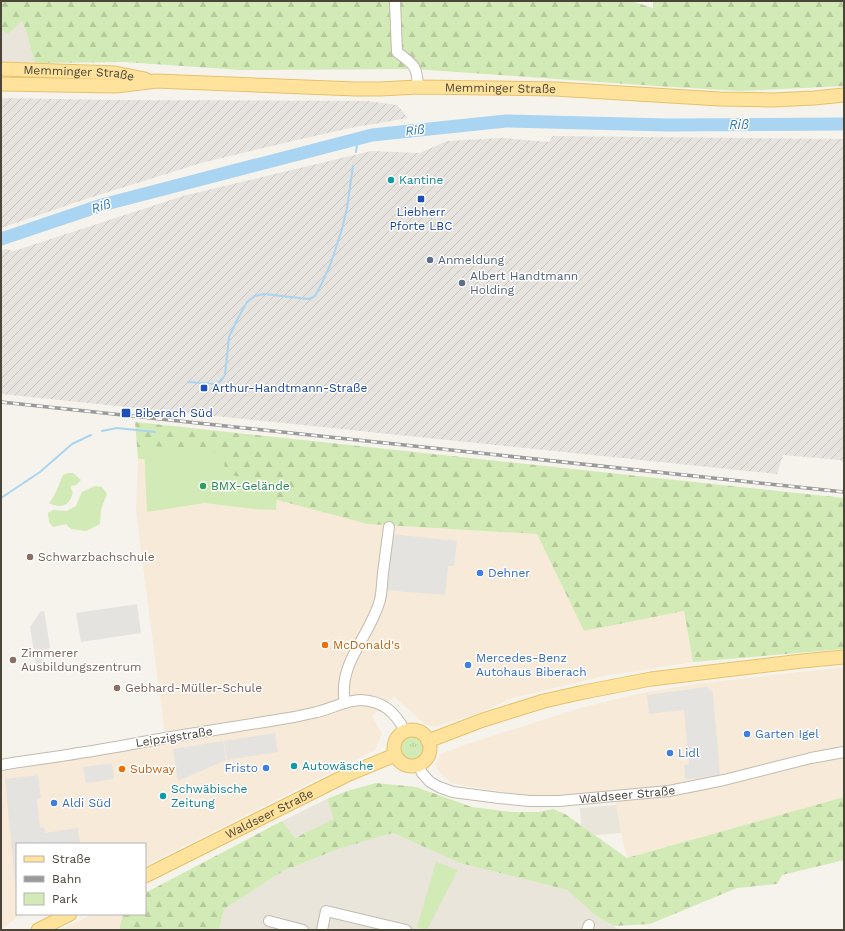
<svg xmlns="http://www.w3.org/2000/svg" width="845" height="931" font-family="'Work Sans',sans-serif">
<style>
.residential{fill:#eae5da}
.commercial{fill:#f7ead8}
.industrial{fill:url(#industrial-furrows)}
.grass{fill:url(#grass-tufts)}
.forest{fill:url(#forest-firs)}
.green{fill:#d2eab5}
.parking{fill:#e5e3e0}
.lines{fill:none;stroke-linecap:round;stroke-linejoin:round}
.stream{stroke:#a9d4f2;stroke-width:2}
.river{stroke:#a9d4f2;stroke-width:13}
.minor-casing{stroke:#c2bbae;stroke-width:12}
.major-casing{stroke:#e6c16a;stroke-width:15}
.minor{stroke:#fff;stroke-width:10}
.major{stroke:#ffe39c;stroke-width:13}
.rail-casing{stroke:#9a9a9a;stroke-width:3.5}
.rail{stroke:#fff;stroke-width:2;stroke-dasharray:6;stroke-linecap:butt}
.culture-dot{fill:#0f9aa8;stroke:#fff;stroke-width:1.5}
.transit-dot{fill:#1a4fb4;stroke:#fff;stroke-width:1.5}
.service-dot{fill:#5c6f8a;stroke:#fff;stroke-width:1.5}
.leisure-dot{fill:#2e9e5b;stroke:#fff;stroke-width:1.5}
.education-dot{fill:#8d6e63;stroke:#fff;stroke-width:1.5}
.shop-dot{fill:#3f7fe0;stroke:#fff;stroke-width:1.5}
.food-dot{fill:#e8710a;stroke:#fff;stroke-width:1.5}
.labels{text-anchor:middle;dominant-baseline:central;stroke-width:3;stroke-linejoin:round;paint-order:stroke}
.street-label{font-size:12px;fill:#4b4439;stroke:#fff}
.culture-label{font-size:12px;fill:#0d838f;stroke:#fff;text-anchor:start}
.transit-label{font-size:12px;fill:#164399;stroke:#fff;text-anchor:start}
.service-label{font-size:12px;fill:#4e5e75;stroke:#fff;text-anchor:start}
.leisure-label{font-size:12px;fill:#27864d;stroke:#fff;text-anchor:start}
.education-label{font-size:12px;fill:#785e54;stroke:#fff;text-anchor:start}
.shop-label{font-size:12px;fill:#366cbe;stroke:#fff;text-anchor:start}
.food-label{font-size:12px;fill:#c56008;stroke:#fff;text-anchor:start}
.water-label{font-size:13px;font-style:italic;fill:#2e7ab2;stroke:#fff}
</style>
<defs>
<pattern id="industrial-furrows" width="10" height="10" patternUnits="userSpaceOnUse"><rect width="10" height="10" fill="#e6e2dd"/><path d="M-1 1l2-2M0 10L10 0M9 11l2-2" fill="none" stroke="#c7c3be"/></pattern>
<pattern id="grass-tufts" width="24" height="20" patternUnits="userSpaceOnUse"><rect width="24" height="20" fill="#d2eab5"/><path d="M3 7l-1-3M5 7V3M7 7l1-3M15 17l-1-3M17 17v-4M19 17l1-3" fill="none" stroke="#b6ca9c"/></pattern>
<pattern id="forest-firs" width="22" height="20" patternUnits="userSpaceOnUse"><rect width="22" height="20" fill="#d2eab5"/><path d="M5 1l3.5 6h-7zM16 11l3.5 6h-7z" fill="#b6ca9c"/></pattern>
</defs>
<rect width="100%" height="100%" fill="#f6f3ec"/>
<!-- residential -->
<g class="residential">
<path d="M22,21L26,31L35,63L1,62V30L8,34Z"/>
<path d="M327,799L335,819L295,838L282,821Z"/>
<path d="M617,805L621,833L594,835L581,825L580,808Z"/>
<path d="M393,833L460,863L567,890L596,916L614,926L619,930H219L224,909L283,871L338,849Z"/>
</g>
<!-- commercial -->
<g class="commercial">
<path d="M138,459H202L368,524L537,534L584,631L684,611L693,662L604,676L513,698L476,714L435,727L425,724L394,697L372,716L382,734L375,750L349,763L145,866V844H17V914H27L18,916L1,930V772L166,742L136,512Z"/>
<path d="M844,667V797L627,858L621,833L614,792L544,797L490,790L451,783L442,775L435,766L441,754L464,745L580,708L636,694L695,684Z"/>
<path d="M93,914H123L119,930H60Z"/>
</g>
<!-- industrial -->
<g class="industrial">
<path d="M1,98L113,100L368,101L397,105L408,118L350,128L284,143L201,163L86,199L1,228Z"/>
<path d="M553,136L844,139V463L840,460L783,455L777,474L1,394V251L5,249L14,251L183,196L371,151L420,153L447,141L502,138L549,142Z"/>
</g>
<!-- grass -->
<circle class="grass" cx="412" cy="748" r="13"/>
<!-- forest -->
<g class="forest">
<path d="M1,1H631L653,8V1H844V86L741,91L657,86L414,69L240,70L125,62L35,63L26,31L22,21L8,34L1,30Z"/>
<path d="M135,422L844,498V649L693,662L684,611L584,631L537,534L368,524L244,491L202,459H138Z"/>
<path d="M376,783L416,787L472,807L513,812H539L553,809L565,814L627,858L844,797V860L782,875L777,884L737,888L650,924L614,926L596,916L567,890L460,863L393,833L338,849L283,871L224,909L219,930H119L123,914H145V893L282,821L295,838L334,819L327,799L347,791Z"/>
</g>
<!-- green -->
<g class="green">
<path d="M144,445L225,453L224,474L242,477L277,496L276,510L254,509L205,503L147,512Z"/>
<path d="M68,473H73L81,480L76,485L71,486V489L73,492C70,506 61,509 49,503L55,494L63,475Z"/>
<path d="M95,486L102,487L107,494L101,509L100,524L86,531L71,529L66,524L53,527L49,522L48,513L53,510L67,511L76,506L82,492Z"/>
<path d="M436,862L458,870L427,930H426L417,927Z"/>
</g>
<!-- parking -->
<g class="parking">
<path d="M391,534L457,541L454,566H448L445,595L386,590Z"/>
<path d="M137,604L141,633L81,642L76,613Z"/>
<path d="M44,611L50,647L37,671L30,627L40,612Z"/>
<path d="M707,687L713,693L720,775L690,779H685L684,765L689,764L684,710L649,714L647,695Z"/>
<path d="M275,733L278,752L227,760L224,741Z"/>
<path d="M223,741L226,760L178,781L173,749Z"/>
<path d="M112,763L114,779L86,783L83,767Z"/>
<path d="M38,775L41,798L37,799L40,828L44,827L45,833L78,828L80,844H17V901L5,779Z"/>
</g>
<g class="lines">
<!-- stream -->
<g class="stream">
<path d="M356,152L358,138"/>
<path d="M188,382L216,384L221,381L225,375L229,337L237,320L247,302L255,296L264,294L309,299L315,296L321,285L331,263L342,229L347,208L353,166"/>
<path d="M102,431L117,428L155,432"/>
<path d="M1,498L40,472L72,444L91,435"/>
</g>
<!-- river -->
<path class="river" d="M1,239L102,205L372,135L506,121L667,125L844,124"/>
<!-- minor casing -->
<g class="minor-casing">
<g id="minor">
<path d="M395,1L397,52C414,65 417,65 418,87"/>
<path d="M345,703C337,663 370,637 380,600C382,591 382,582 383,573C385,557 387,542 389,527"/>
<path id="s1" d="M418,764L422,773L430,782L439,787L453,792L499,798L530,801H559L669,791L724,780L811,758L844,752"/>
<path d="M1,765C27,760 53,758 79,753C108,749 136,743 165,738C200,732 235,727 270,721C285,719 301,716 317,712C331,709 346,700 361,700C383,701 395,712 405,731"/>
<path d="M269,921L303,930"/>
<path d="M322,930L326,911L406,930"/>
<path d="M587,930L589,925"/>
</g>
</g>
<!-- major casing -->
<g class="major-casing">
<g id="major">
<path id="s2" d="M1,69L115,73L145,79"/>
<path id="s3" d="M1,84L116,86L156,81L356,89H380L418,87L555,89L720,99L773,100L814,98L844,95"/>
<circle cx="412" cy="748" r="18"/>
<path d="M428,741L483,720L544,701L584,692L651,679L802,661L844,657"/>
<path id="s4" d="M145,876L349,774L395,755"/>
<path d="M38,930L70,914"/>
</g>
</g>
<!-- minor -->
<use href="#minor" class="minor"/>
<!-- major -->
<use href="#major" class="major"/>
<!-- rail casing -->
<g class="rail-casing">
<path id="rail" d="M1,402L844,492"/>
</g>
<!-- rail -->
<use href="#rail" class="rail"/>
</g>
<!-- markers -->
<g class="culture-dot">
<circle cx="391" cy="180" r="4"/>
<circle cx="294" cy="766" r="4"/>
<circle cx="163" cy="796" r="4"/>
</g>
<g class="transit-dot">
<rect x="417" y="195" width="8" height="8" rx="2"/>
<rect x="200" y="384" width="8" height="8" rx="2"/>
<rect x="121" y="408" width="10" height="10" rx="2"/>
</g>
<g class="service-dot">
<circle cx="430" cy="260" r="4"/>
<circle cx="462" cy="283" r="4"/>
</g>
<circle class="leisure-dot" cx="203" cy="486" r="4"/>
<g class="education-dot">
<circle cx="30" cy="557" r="4"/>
<circle cx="13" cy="660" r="4"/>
<circle cx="117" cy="688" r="4"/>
</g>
<g class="shop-dot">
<circle cx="480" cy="573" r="4"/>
<circle cx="468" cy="665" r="4"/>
<circle cx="747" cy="734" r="4"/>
<circle cx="670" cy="753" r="4"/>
<circle cx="266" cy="768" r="4"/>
<circle cx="54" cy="803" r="4"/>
</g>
<g class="food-dot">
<circle cx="325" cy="645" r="4"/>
<circle cx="122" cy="769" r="4"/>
</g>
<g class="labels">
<!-- street labels -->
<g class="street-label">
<text stroke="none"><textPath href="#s2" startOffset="78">Memminger Straße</textPath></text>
<text stroke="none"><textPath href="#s3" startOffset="500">Memminger Straße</textPath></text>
<text transform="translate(174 737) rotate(-9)">Leipzigstraße</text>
<text stroke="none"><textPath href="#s1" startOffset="222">Waldseer Straße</textPath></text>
<text stroke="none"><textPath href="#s4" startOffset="139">Waldseer Straße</textPath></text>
</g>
<!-- culture labels -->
<g class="culture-label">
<text x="399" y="180">Kantine</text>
<text x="302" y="766">Autowäsche</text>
<text x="171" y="789">Schwäbische<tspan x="171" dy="14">Zeitung</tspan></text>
</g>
<!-- transit labels -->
<g class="transit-label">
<text x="421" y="212" text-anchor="middle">Liebherr<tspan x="421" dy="14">Pforte LBC</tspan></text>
<text x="212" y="388">Arthur-Handtmann-Straße</text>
<text x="135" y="413">Biberach Süd</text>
</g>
<!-- service labels -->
<g class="service-label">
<text x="438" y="260">Anmeldung</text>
<text x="470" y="276">Albert Handtmann<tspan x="470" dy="14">Holding</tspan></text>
</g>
<!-- leisure labels -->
<g class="leisure-label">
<text x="211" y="486">BMX-Gelände</text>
</g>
<!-- education labels -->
<g class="education-label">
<text x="38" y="557">Schwarzbachschule</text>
<text x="21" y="653">Zimmerer<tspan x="21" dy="14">Ausbildungszentrum</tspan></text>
<text x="125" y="688">Gebhard-Müller-Schule</text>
</g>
<!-- shop labels -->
<g class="shop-label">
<text x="488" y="573">Dehner</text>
<text x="476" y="658">Mercedes-Benz<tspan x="476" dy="14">Autohaus Biberach</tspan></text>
<text x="755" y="734">Garten Igel</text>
<text x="678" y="753">Lidl</text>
<text x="258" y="768" text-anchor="end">Fristo</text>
<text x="62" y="803">Aldi Süd</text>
</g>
<!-- food labels -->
<g class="food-label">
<text x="333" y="645">McDonald's</text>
<text x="130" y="769">Subway</text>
</g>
<!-- water labels -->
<g class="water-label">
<text x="739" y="124">Riß</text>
<text transform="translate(415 130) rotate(-6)">Riß</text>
<text transform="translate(101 206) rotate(-17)">Riß</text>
</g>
</g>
<!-- border -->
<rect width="845" height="931" fill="none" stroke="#4b4439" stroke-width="4"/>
<!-- legend -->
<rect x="16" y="843" width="130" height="72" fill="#ffffff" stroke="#b7b4b0"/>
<rect x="24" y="856" width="20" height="6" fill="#ffe39c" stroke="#b7b4b0"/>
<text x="52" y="863" font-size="12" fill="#4b4439">Straße</text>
<rect x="24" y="876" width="20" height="6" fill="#9a9a9a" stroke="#b7b4b0"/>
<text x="52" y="883" font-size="12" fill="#4b4439">Bahn</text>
<rect x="24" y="893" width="20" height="12" fill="#d2eab5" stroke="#b7b4b0"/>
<text x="52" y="903" font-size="12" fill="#4b4439">Park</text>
</svg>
